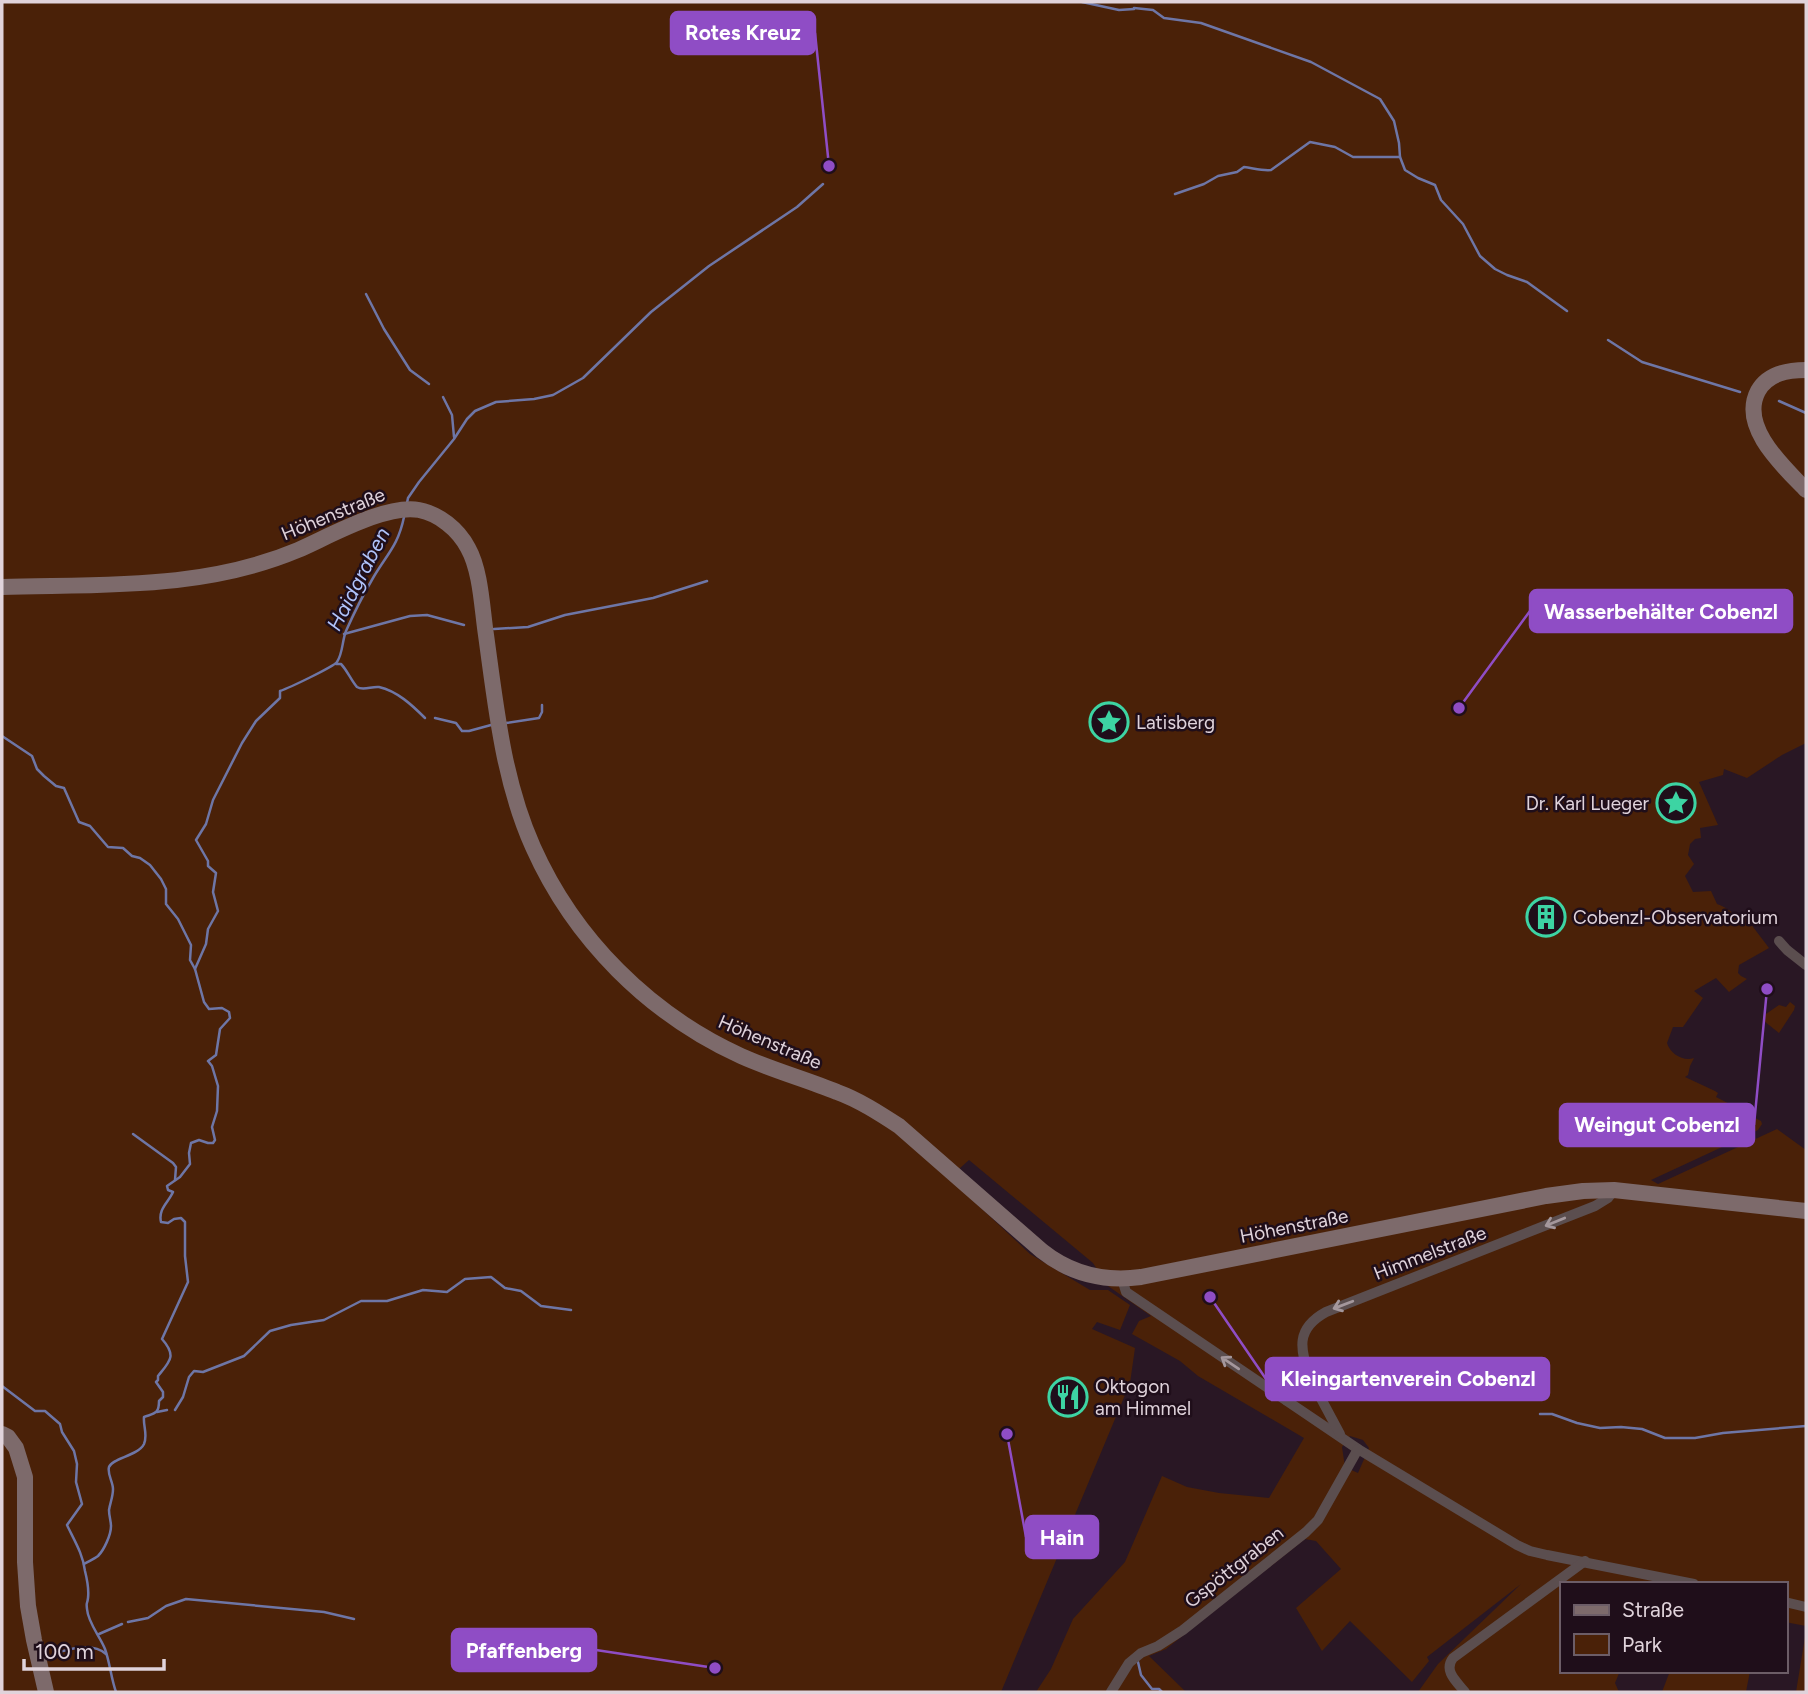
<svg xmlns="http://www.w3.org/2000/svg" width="1808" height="1694" font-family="Figtree,sans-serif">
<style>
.green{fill:#4a2108;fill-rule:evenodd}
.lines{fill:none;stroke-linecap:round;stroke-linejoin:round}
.stream{stroke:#6e76a6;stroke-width:2.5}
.street{stroke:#5b4e4f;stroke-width:10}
.secondary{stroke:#7d6a6b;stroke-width:16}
.oneway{stroke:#a4979c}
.labels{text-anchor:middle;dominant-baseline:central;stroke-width:5;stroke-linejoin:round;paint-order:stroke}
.street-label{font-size:19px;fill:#e0d3db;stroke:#1f0e1a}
.poi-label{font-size:19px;fill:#e0d3db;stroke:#1f0e1a;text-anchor:start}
.water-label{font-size:21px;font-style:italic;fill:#b0c3fb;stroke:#1f0e1a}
.leader{fill:none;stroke:#8f4dc5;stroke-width:2.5}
.callout-dot{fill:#8f4dc5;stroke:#1f0e1a;stroke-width:2.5}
.callout{fill:#8f4dc5;stroke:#8f4dc5;stroke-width:2.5}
.callout-label{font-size:21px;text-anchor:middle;font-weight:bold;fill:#fff}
</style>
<rect width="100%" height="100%" fill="#291724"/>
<!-- green -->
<g class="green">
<path d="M2,2H1806V743L1782,755L1747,778L1724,769L1723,775L1699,782L1718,825L1700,828L1701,838L1695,839L1690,844L1688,855L1694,864L1685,876L1693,892L1711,891L1717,904C1728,907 1733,916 1747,919L1769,948L1739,965L1738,973L1741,976L1747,979L1729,992L1716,978L1694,991L1703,998L1683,1027H1673L1667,1043C1670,1054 1684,1062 1694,1058L1690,1066L1688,1075L1685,1077L1715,1091L1718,1093L1716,1097L1749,1114L1745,1117L1746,1122H1751L1753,1117L1761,1121L1762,1124L1758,1130L1748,1135L1651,1180L1658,1184L1777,1129L1806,1150V1626L1785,1622V1584H1561V1671H1620L1615,1683L1619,1692H1418L1438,1664L1521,1584L1427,1657L1429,1661L1412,1682L1350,1621L1322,1651L1296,1608L1341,1569L1316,1541L1305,1539L1166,1649L1149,1656L1186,1692H1036L1051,1669L1073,1619L1125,1562L1162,1476L1187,1487L1219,1493L1269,1498L1304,1438L1198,1376L1180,1361L1132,1334L1139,1321L1151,1316L1108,1286L1093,1263L969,1160L949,1178L1030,1254L1090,1290H1108L1130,1305L1120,1330L1097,1322L1092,1329L1135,1348L1130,1383L1001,1692H2ZM1350,1436L1363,1440L1369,1448L1358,1473L1345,1467L1342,1447Z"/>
<path d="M1790,1002L1795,1006L1794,1010L1779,1033L1764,1021L1763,1016L1779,1005L1786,1007Z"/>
<path d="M1806,1631V1692H1796Z"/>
<path d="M1670,1671H1750L1746,1692H1662Z"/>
</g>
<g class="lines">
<!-- stream -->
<g class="stream">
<path d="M1082,2L1119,10L1134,9"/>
<path d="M1134,8L1153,10L1164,18L1201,23L1311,62L1380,99L1394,121L1399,143L1400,157L1405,170L1418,178L1435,185L1441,200L1463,224L1480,256L1495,269L1507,275L1527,282L1567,311"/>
<path d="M1175,194L1204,184L1218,176L1237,172L1244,167C1253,168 1262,171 1271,170L1310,142L1335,147L1353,157H1400"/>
<path d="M366,294L384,329L410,370L429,384"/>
<path d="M1608,340L1642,362L1740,392"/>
<path d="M443,397L452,415L454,437"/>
<path d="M1779,401L1806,413"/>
<path d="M407,503L408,498L419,482L454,439L467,419L475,411L496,402L534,399L553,395L583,378L651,312L709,266L797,207L823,184"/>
<path d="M494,629L528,627L565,615L653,598L707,581"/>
<path d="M344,634L410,616L427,615L464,625"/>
<path d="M336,664H341C347,670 352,682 357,687C363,691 372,686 379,687C397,691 412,705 425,718"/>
<path d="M435,718L456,723L462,731H469L491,725"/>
<path d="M506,723L539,718L542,712V705"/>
<path d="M2,736L32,756L37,769L44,776L56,786L64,788L79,822L90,826L108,847L123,848L132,856L140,858L150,865L161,879L166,889V904L178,919L191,945L190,960L195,969L204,1002L209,1009L222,1008L229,1012L230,1018L220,1029L216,1055L208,1061L212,1066L218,1086L217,1111L212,1127L215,1140L213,1143H208L199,1140L191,1143L189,1153L190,1164L180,1177L167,1186L168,1190L173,1192C168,1203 158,1209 161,1222L168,1223L174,1219L181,1218L185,1222V1256L188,1282L162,1339C177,1356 170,1361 158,1376V1380L156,1382L163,1392V1397L159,1401C159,1414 155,1413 144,1417C143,1426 148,1435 144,1444C138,1456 112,1458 109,1467C107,1474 113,1482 113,1489C113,1497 110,1503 109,1510C109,1516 111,1521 111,1526C111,1535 104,1550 98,1556C94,1559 89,1561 84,1564"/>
<path d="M195,969L206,944L208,929L218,911L213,892L216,873L208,866V861L196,840L206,824L213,800L242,743L256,721L280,698V691C289,688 333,667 337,662C343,653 342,641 346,631C354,613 363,595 373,578C387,554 398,546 404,517"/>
<path d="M133,1134L173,1163L176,1167L175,1180"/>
<path d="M2,1386L35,1411H45L60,1424L62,1432L74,1451L77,1464L76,1482L82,1504L67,1525C74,1540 83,1554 85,1571C87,1579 89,1590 88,1598C87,1606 86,1601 87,1609C88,1623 100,1636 105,1649C110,1663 111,1678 116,1692"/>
<path d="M175,1410L183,1397L189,1377L194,1371L203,1372L244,1356L270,1331L291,1325L324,1320L361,1301H387L423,1290L447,1292L465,1279L491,1277L505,1288L521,1291L541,1306L571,1310"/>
<path d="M157,1412L167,1410"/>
<path d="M1540,1414H1552L1577,1423L1600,1428L1621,1427L1642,1429L1665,1438H1695L1723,1433L1806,1426"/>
<path d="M128,1622L148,1618L166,1606L186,1599L324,1612L354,1619"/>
<path d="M99,1634L122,1624"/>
<path d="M55,1653C71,1649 92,1642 106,1654"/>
<path d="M1138,1662L1141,1675L1152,1689H1159L1162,1692"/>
</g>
<!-- street -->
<g class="street">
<path d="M1779,941L1787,950L1806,965"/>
<path d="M1122,1279L1126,1292L1358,1449L1517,1545L1530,1551L1547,1555L1694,1584"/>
<path d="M1310,1378L1340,1434"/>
<path d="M1287,1401L1310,1378C1300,1349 1295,1329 1326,1312L1595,1206L1608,1198L1614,1190"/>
<path d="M1785,1602L1806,1607"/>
<path d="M1111,1692L1129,1663L1141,1653L1158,1646L1183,1630L1306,1532L1318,1520L1358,1449"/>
<path d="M1465,1692C1457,1682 1443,1671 1453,1658L1585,1561"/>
</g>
<!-- secondary -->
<g class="secondary">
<path d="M1806,370C1788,370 1768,373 1758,391C1739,427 1784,467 1806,490"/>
<path d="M2,587C103,584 203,590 298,550C330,536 386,504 419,510C439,514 458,529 468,548C481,571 482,609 486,635C496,707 503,780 533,847C574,939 649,1014 741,1056C772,1070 805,1079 837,1092C859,1100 879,1113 899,1126L1042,1251C1071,1274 1104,1282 1141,1277L1546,1196L1583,1191L1614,1190L1806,1211"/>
<path d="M2,1434L8,1437L16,1448L25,1477V1562L28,1606L34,1640L46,1692"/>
</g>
</g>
<!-- one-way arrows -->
<defs><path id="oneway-shaft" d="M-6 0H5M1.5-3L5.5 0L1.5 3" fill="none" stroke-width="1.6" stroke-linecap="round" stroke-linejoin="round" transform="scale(1.75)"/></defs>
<g class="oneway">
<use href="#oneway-shaft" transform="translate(1555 1222) rotate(158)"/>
<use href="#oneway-shaft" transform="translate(1343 1305) rotate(159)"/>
<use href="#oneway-shaft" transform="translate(1230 1363) rotate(-146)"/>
</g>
<!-- icons -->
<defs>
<g id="sight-ring" transform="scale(2.0125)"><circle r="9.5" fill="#1f0e1a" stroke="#3dd4a3" stroke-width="1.5"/><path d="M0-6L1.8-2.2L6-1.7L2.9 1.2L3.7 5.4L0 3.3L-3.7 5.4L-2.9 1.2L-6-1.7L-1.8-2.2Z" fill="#3dd4a3"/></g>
<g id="building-ring" transform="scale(2.0125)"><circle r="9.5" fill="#1f0e1a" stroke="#3dd4a3" stroke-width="1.5"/><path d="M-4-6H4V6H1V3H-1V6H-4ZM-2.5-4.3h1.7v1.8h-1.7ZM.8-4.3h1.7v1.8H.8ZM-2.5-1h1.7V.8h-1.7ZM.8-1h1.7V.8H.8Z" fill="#3dd4a3"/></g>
<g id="restaurant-ring" transform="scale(2.0125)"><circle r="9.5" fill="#1f0e1a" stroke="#3dd4a3" stroke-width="1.5"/><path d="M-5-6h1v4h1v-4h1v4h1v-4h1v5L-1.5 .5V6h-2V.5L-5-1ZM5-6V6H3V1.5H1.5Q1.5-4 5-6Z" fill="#3dd4a3"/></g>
</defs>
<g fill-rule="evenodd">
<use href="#sight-ring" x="1109" y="722"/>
<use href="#sight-ring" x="1676" y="803"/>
<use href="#building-ring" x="1546" y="917"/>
<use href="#restaurant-ring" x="1068" y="1397"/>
</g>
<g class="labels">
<!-- street labels -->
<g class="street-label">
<text transform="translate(333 514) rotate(-22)">Höhenstraße</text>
<text transform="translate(770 1042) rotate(23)">Höhenstraße</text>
<text transform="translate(1294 1226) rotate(-11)">Höhenstraße</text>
<text transform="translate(1430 1253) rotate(-21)">Himmelstraße</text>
<text transform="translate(1234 1567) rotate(-38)">Gspöttgraben</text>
</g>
<!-- poi labels -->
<g class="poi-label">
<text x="1136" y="722">Latisberg</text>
<text x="1649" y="803" text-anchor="end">Dr. Karl Lueger</text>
<text x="1573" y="917">Cobenzl-Observatorium</text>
<text x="1095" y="1386">Oktogon<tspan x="1095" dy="22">am Himmel</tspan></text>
</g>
<!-- water labels -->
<g class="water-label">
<text transform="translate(358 579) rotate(-63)">Haidgraben</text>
</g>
</g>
<!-- callouts -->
<path class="leader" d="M829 166L815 33M1459 708L1530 611M1767 989L1754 1125M1210 1297L1266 1379M1007 1434L1026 1537M715 1668L596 1650"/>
<g class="callout-dot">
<circle cx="829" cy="166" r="7"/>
<circle cx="1459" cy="708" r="7"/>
<circle cx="1767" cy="989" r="7"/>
<circle cx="1210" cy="1297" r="7"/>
<circle cx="1007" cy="1434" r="7"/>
<circle cx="715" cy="1668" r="7"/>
</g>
<g class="callout">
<rect x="671" y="12" width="144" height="42" rx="7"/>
<rect x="1530" y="590" width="262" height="42" rx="7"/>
<rect x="1560" y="1104" width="194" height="42" rx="7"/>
<rect x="1266" y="1358" width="283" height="42" rx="7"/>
<rect x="1026" y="1516" width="72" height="42" rx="7"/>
<rect x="452" y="1629" width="144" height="42" rx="7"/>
</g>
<g class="callout-label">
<text x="743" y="40">Rotes Kreuz</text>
<text x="1661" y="619">Wasserbehälter Cobenzl</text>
<text x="1657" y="1132">Weingut Cobenzl</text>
<text x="1408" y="1386">Kleingartenverein Cobenzl</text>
<text x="1062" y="1545">Hain</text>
<text x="524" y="1658">Pfaffenberg</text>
</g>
<!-- border -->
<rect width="1808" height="1694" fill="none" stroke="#e0d3db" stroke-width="7"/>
<!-- legend -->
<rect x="1560" y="1582" width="228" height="91" fill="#1f0e1a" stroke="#6c5d67" stroke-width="2"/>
<rect x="1574" y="1605" width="35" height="10" fill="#7d6a6b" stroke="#6c5d67" stroke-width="2"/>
<text x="1622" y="1617" font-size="21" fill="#e0d3db">Straße</text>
<rect x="1574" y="1634" width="35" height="21" fill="#4a2108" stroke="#6c5d67" stroke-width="2"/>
<text x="1622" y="1652" font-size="21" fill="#e0d3db">Park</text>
<!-- scale -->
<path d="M24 1659v10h140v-10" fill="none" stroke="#e0d3db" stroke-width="3.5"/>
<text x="35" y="1659" font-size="21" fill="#e0d3db" stroke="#1f0e1a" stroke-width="5" paint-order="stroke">100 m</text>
</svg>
